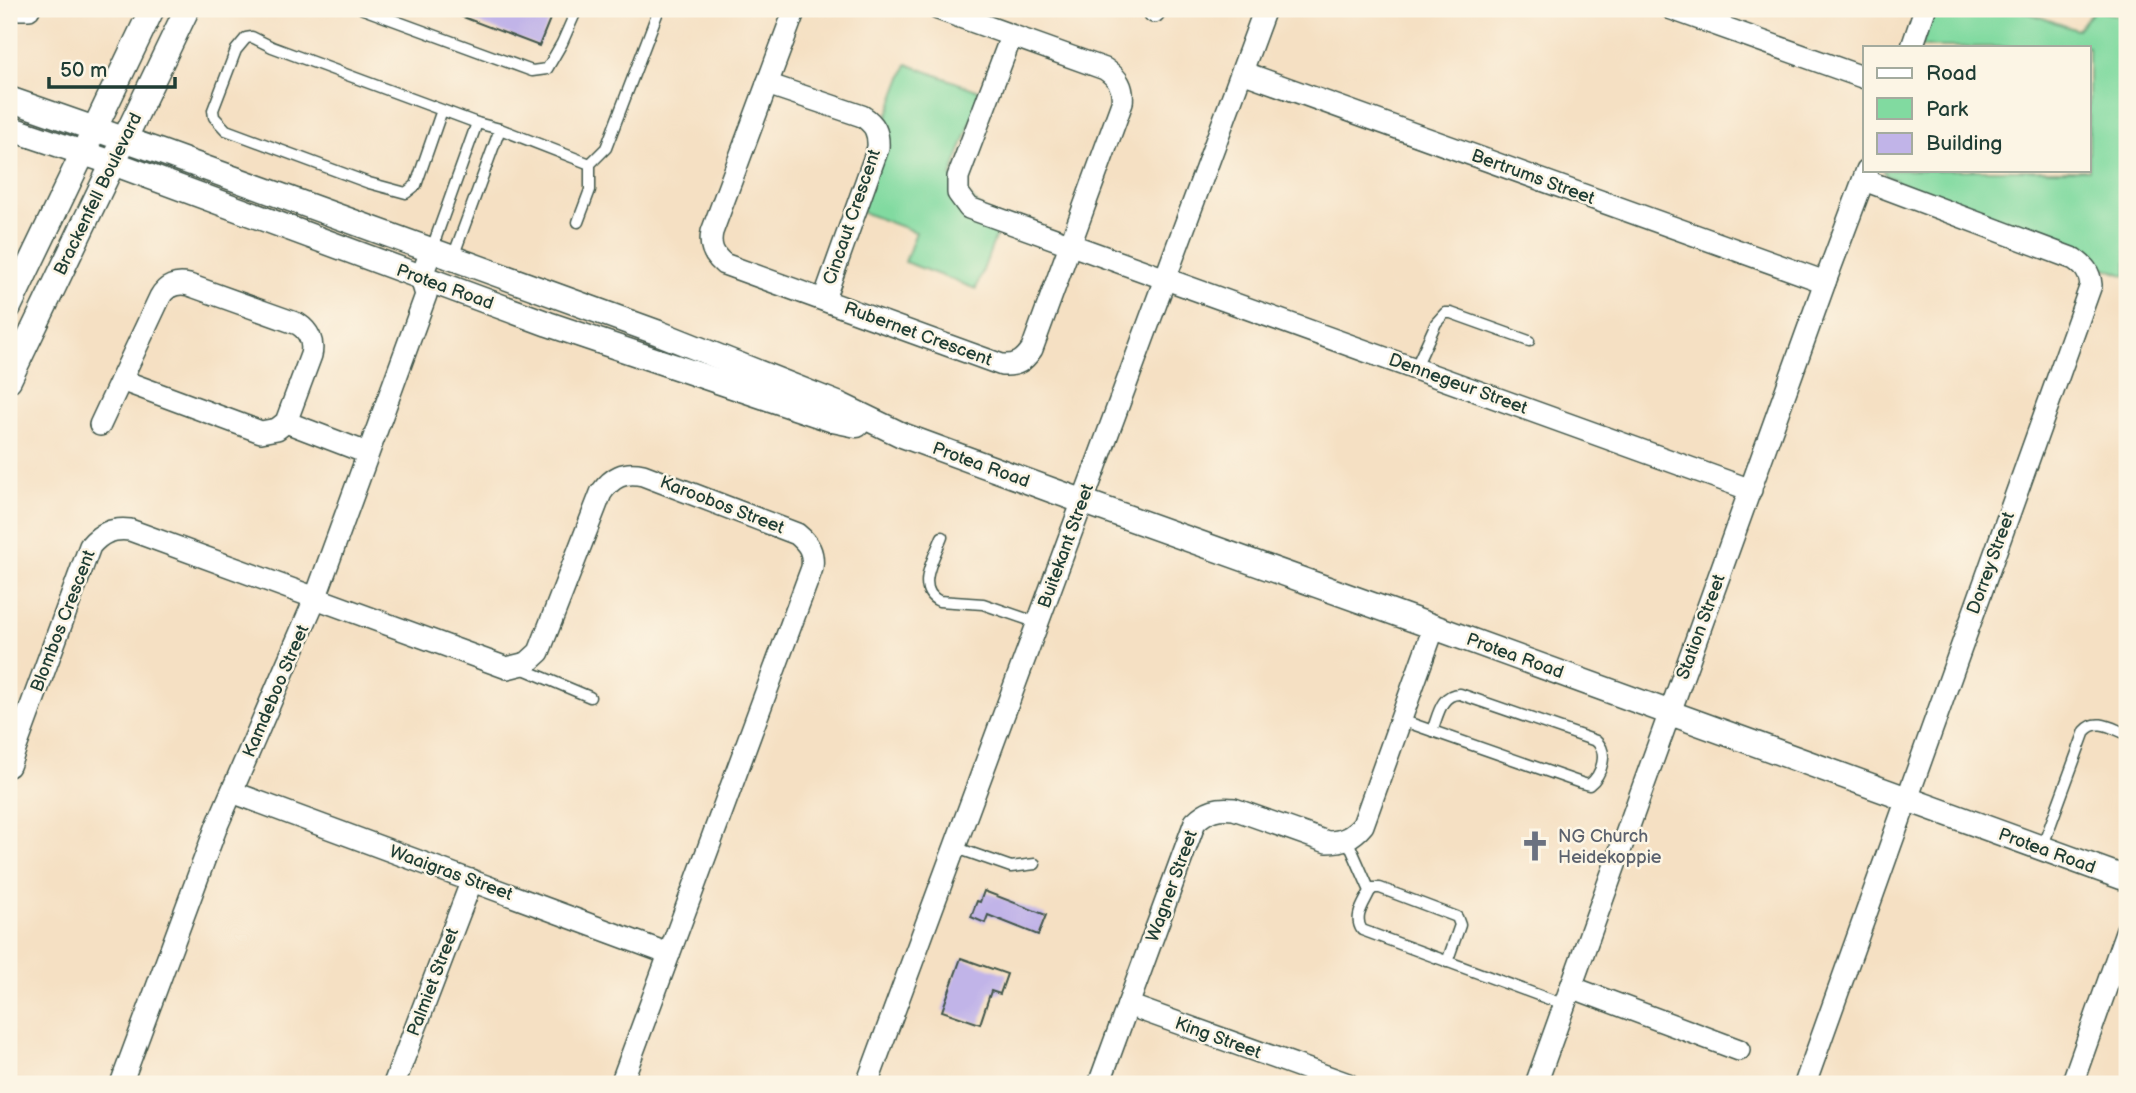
<svg xmlns="http://www.w3.org/2000/svg" width="2136" height="1093" font-family="'Balsamiq Sans',sans-serif">
<style>
.green{fill:#81daa0;stroke:#508c6a;stroke-width:2}
.building{fill:#c1b4e8}
.lines{fill:none;stroke-linecap:round;stroke-linejoin:round}
.service-casing{stroke:#3f5549;stroke-width:13}
.minor-casing{stroke:#3f5549;stroke-width:24}
.tertiary-casing{stroke:#3f5549;stroke-width:27}
.service{stroke:#fff;stroke-width:10}
.minor{stroke:#fff;stroke-width:21}
.tertiary{stroke:#fff;stroke-width:24}
.labels{text-anchor:middle;dominant-baseline:central;stroke-width:5;stroke-linejoin:round;paint-order:stroke}
.street-label{font-size:18px;fill:#1f3d34;stroke:#fcf5e5}
.worship-label{font-size:18px;fill:#5b616d;stroke:#fcf5e5;text-anchor:start}
</style>
<rect width="100%" height="100%" fill="#fcf5e5"/>
<filter id="ink" filterUnits="userSpaceOnUse"><feTurbulence type="fractalNoise" baseFrequency=".0143" numOctaves="2"/><feDisplacementMap in="SourceGraphic" scale="14" xChannelSelector="R" yChannelSelector="G"/><feConvolveMatrix kernelMatrix="1 2 1 2 8 2 1 2 1" color-interpolation-filters="sRGB"/></filter>
<filter id="wash" filterUnits="userSpaceOnUse"><feTurbulence type="fractalNoise" baseFrequency=".00686" numOctaves="4" result="noise"/><feDisplacementMap in="SourceGraphic" scale="28" xChannelSelector="R" yChannelSelector="G"/><feGaussianBlur stdDeviation="1.57" result="paint"/><feColorMatrix in="noise" values="0 0 0 0 0 0 0 0 0 0 0 0 0 0 0 0 0 1.4 0 .05"/><feComposite in="paint" operator="in"/></filter>
<g filter="url(#wash)">
<rect width="100%" height="100%" fill="#f5e0c3"/>
<!-- green -->
<g class="green">
<path d="M1934,9H2017L2077,30L2095,10L2127,17V276L2097,265L2083,252L1895,183L1896,180L1887,176L1883,170H2089V47H1921Z"/>
<path d="M907,64L982,92L951,176L999,227L976,289L905,262L916,232L862,212L883,127Z"/>
</g>
<g id="blocks">
<!-- building -->
<g class="building">
<path d="M442,9H554L539,46Z"/>
<path d="M984,891L1046,915L1038,935L988,915L985,923L971,917L977,901L980,902Z"/>
<path d="M961,958L1007,974L1000,994L991,991L980,1024L942,1011Z"/>
</g>
</g>
</g>
<g filter="url(#ink)">
<use href="#blocks" fill-opacity="0" stroke="#3f5549" stroke-width="2"/>
<g class="lines">
<!-- service casing -->
<g class="service-casing">
<g id="service">
<path d="M363,9L532,71L547,69L562,43L577,9"/>
<path d="M442,110L272,47L252,37L246,38L236,50L213,110L214,117L226,130L369,183L406,193L416,185L442,110L477,123L500,129L590,164"/>
<path d="M578,222L590,190V164L606,148L659,9"/>
<path d="M431,251L477,123"/>
<path d="M453,257L500,129"/>
<path d="M1415,369L1436,323L1445,313H1451L1529,341"/>
<path d="M942,537C935,556 914,589 939,601L983,604L1038,623"/>
<path d="M521,668L590,697"/>
<path d="M1401,720L1581,783L1589,785C1602,775 1609,752 1596,741L1460,694C1441,693 1438,716 1432,731"/>
<path d="M1347,839L1370,891C1364,904 1353,917 1362,930L1565,1005"/>
<path d="M954,847L1011,867L1035,864"/>
<path d="M2042,848L2085,731C2097,717 2113,729 2127,734"/>
<path d="M1370,891L1374,888H1380L1457,917L1460,925L1447,962"/>
</g>
</g>
<!-- minor casing -->
<g class="minor-casing">
<g id="minor">
<path d="M15,9H29"/>
<path d="M795,9L712,232C709,246 713,255 724,264L1002,365C1017,366 1024,361 1032,349L1122,103C1124,87 1118,78 1105,69L938,9"/>
<path d="M1672,9L1865,78"/>
<path d="M1154,12L1155,9"/>
<path d="M1011,37L958,177V193L969,208L1751,490"/>
<path d="M1912,47L1925,9"/>
<path d="M1242,72L1825,282"/>
<path d="M767,84L862,116C875,124 879,133 878,148L824,299"/>
<path d="M286,422L311,355C314,342 309,331 298,324L189,285C176,282 166,286 160,297L121,380L261,432L277,429L286,422L367,453"/>
<path d="M100,425L121,380"/>
<path d="M9,766L90,546C101,533 112,528 130,530L507,668L527,663L539,652L601,493C612,477 624,471 643,475L797,534C809,544 814,552 812,568L621,1084"/>
<path d="M232,792L669,954"/>
<path d="M1571,987L1739,1050"/>
<path d="M1128,1005L1348,1084"/>
<path d="M121,1084L216,828L315,599L426,295L421,278L431,251"/>
<path d="M394,1084L472,880"/>
<path d="M867,1084L1265,9"/>
<path d="M1099,1084L1195,822C1207,810 1218,807 1234,809L1327,842C1343,842 1353,837 1363,825L1434,627"/>
<path d="M1536,1084L1825,282L1867,170"/>
<path d="M1805,1084L2091,285C2090,272 2084,266 2074,259L1864,180"/>
<path d="M2072,1084L2127,929"/>
</g>
</g>
<!-- tertiary casing -->
<g class="tertiary-casing">
<g id="tertiary">
<path d="M9,99L161,152L659,333L840,405L902,435L1054,491L1434,627L2127,879"/>
<path d="M9,128L113,163L548,324L833,420L857,425"/>
<path d="M9,307L152,9"/>
<path d="M9,380L187,9"/>
</g>
</g>
<!-- service -->
<use href="#service" class="service"/>
<!-- minor -->
<use href="#minor" class="minor"/>
<!-- tertiary -->
<use href="#tertiary" class="tertiary"/>
</g>
</g>
<!-- icons -->
<defs>
<g id="church-bare" transform="scale(2.415)"><path d="M-1.2-6h2.4v3.5h3.3v2.4h-3.3V6h-2.4V-.1h-3.3v-2.4h3.3Z" fill="#6b7280" stroke="#fcf5e5" stroke-width="2.5" paint-order="stroke"/></g>
</defs>
<g fill-rule="evenodd">
<use href="#church-bare" x="1535" y="846"/>
</g>
<g class="labels">
<!-- street labels -->
<g class="street-label">
<text transform="translate(1533 177) rotate(20)">Bertrums Street</text>
<text transform="translate(98 194) rotate(-64)">Brackenfell Boulevard</text>
<text transform="translate(852 217) rotate(-71)">Cincaut Crescent</text>
<text transform="translate(445 287) rotate(20)">Protea Road</text>
<text transform="translate(918 334) rotate(20)">Rubernet Crescent</text>
<text transform="translate(1458 384) rotate(20)">Dennegeur Street</text>
<text transform="translate(981 465) rotate(20)">Protea Road</text>
<text transform="translate(722 505) rotate(21)">Karoobos Street</text>
<text transform="translate(1066 546) rotate(-70)">Buitekant Street</text>
<text transform="translate(1991 563) rotate(-70)">Dorrey Street</text>
<text transform="translate(63 621) rotate(-69)">Blombos Crescent</text>
<text transform="translate(1701 627) rotate(-70)">Station Street</text>
<text transform="translate(1515 656) rotate(20)">Protea Road</text>
<text transform="translate(276 691) rotate(-67)">Kamdeboo Street</text>
<text transform="translate(2047 851) rotate(20)">Protea Road</text>
<text transform="translate(451 873) rotate(20)">Waaigras Street</text>
<text transform="translate(1172 886) rotate(-70)">Wagner Street</text>
<text transform="translate(433 982) rotate(-69)">Palmiet Street</text>
<text transform="translate(1218 1038) rotate(20)">King Street</text>
</g>
<!-- worship labels -->
<g class="worship-label">
<text x="1558" y="836">NG Church<tspan x="1558" dy="21">Heidekoppie</tspan></text>
</g>
</g>
<!-- margin -->
<rect width="2136" height="1093" fill="none" stroke="#fcf5e5" stroke-width="35"/>
<!-- legend -->
<rect x="1863" y="46" width="228" height="126" fill="#fcf5e5" stroke="#a4ab9e" stroke-width="2"/>
<rect x="1877" y="68" width="35" height="10" fill="#ffffff" stroke="#a4ab9e" stroke-width="2"/>
<text x="1926" y="80" font-size="21" fill="#1f3d34">Road</text>
<rect x="1877" y="98" width="35" height="21" fill="#81daa0" stroke="#a4ab9e" stroke-width="2"/>
<text x="1926" y="116" font-size="21" fill="#1f3d34">Park</text>
<rect x="1877" y="133" width="35" height="21" fill="#c1b4e8" stroke="#a4ab9e" stroke-width="2"/>
<text x="1926" y="150" font-size="21" fill="#1f3d34">Building</text>
<!-- scale -->
<path d="M49 77v10h126v-10" fill="none" stroke="#1f3d34" stroke-width="3.5"/>
<text x="60" y="77" font-size="21" fill="#1f3d34" stroke="#fcf5e5" stroke-width="5" paint-order="stroke">50 m</text>
</svg>
